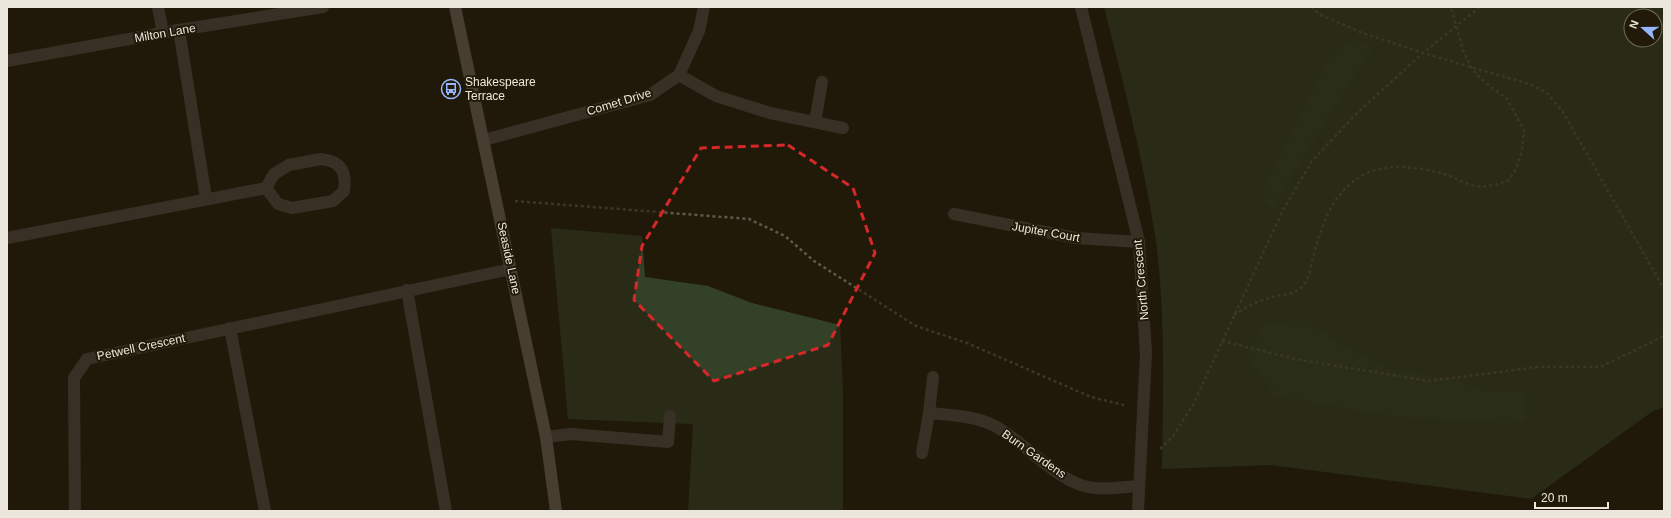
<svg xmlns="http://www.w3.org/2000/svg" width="1671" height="518" font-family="Helvetica,sans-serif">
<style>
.green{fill:#334127;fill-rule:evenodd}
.forest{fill:#384829}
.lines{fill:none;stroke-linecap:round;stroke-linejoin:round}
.path{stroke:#5f594a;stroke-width:2.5;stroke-dasharray:3 3;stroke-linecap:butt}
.service{stroke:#554c48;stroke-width:12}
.minor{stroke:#554c48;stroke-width:12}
.secondary{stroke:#766862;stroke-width:12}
.marked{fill:none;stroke:#d62828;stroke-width:3;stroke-dasharray:8 5;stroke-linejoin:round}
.labels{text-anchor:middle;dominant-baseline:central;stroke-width:4;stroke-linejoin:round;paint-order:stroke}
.street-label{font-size:12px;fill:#ece7dc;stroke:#211a09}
.poi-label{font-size:12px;fill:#ece7dc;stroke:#211a09;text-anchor:start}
</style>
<rect width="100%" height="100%" fill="#211a09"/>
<!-- green -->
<g class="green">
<path d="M1104,7H1664V407L1653,411L1531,499L1271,465L1162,469C1163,391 1166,312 1155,235C1143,158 1123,82 1104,7ZM1631,16H1655V40H1631Z"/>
<path d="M551,228L642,236L645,277L708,286L752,303L840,325L843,393V511H688L693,424L568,419Z"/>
</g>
<!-- forest -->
<g class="forest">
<path d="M1355,39L1371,50L1303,157L1274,206L1267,204L1263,190L1331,55Z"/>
<path d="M1307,320L1330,337L1390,370L1455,380L1487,392L1525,391V420L1506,425L1483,420L1399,417L1276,396L1247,356L1250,347L1268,323Z"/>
</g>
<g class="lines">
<!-- path -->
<g class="path">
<path d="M1311,7L1321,15L1360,32L1423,53L1529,84L1546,92L1563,112L1664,289"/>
<path d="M515,201L749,219L785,236L814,261L916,326L967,343L1091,397L1124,405"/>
<path d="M1234,315C1247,306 1260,300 1276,296C1285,294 1293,295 1301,288C1309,281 1311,267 1313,257C1324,217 1338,177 1384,168C1399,165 1426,169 1441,173C1453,176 1464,184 1475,186C1487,188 1497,184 1508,181L1516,169L1522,151L1524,130L1507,99L1480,78L1471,67L1463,50L1451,7"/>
<path d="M1222,341L1295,359L1429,381L1537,367H1600L1664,336"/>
<path d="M1160,449L1173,436L1193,405L1283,210L1312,161L1357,113L1423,53L1480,7"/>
</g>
<!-- service -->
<g class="service">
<path d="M179,30L206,198"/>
<path d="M321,159C341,161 347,172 344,191L333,201L292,208L278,204L266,188L274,174L289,165Z"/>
<path d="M7,238L266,188"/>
<path d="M546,437L571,434L668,442L670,416"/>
</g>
<!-- minor -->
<g class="minor">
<path d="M158,7L163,33"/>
<path d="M1081,7L1139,242L1146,353L1138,511"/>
<path d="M7,61L179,30L323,7"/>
<path d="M679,75L716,96L770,113L843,128"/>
<path d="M815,122L822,82"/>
<path d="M484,140L650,95L679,75L699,31L704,7"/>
<path d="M954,214L1076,238L1139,242"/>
<path d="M407,290L446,511"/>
<path d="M230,328L265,511"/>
<path d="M929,413C950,415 976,416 995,426C1023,441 1053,477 1084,486C1101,491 1122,487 1139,486"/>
<path d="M922,453L929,413L933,377"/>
<path d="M75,511L74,378L87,359L511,269"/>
</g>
<!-- secondary -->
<path class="secondary" d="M455,7L546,437L556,511"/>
</g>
<!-- marked area -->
<path d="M0 0H1671V518H0ZM788,145L853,188L875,253L828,345L714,381L634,300L642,246L701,148Z" fill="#211a09" fill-opacity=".55" fill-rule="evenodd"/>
<path class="marked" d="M788,145L853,188L875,253L828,345L714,381L634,300L642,246L701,148Z"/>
<!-- icons -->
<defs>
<g id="bus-ring" transform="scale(1)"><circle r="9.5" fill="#211a09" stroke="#98b6fd" stroke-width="1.5"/><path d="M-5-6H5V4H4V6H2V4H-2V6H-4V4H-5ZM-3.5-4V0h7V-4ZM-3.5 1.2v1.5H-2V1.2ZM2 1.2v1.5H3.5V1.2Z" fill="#98b6fd"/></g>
</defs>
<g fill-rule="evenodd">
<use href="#bus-ring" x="451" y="89"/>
</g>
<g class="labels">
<!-- street labels -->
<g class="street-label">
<text transform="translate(165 33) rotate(-10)">Milton Lane</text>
<text transform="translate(619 102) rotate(-17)">Comet Drive</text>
<text transform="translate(1046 232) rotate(10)">Jupiter Court</text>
<text transform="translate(509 258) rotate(78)">Seaside Lane</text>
<text transform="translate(1141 280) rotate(-95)">North Crescent</text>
<text transform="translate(141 347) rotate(-12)">Petwell Crescent</text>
<text transform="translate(1034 454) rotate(35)">Burn Gardens</text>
</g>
<!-- poi labels -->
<g class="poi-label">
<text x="465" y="82">Shakespeare<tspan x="465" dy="14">Terrace</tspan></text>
</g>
</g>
<!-- border -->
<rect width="1671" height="518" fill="none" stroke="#ece7dc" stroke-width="16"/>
<!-- north arrow -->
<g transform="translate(1643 28) rotate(291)"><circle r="19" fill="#211a09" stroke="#726c5d"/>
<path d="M0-3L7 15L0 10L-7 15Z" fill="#98b6fd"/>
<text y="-6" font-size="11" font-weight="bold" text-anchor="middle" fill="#ece7dc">N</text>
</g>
<!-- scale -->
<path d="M1535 502v6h73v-6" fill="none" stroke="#ece7dc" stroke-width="2"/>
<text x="1541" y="502" font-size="12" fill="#ece7dc" stroke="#211a09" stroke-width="3" paint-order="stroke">20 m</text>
</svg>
